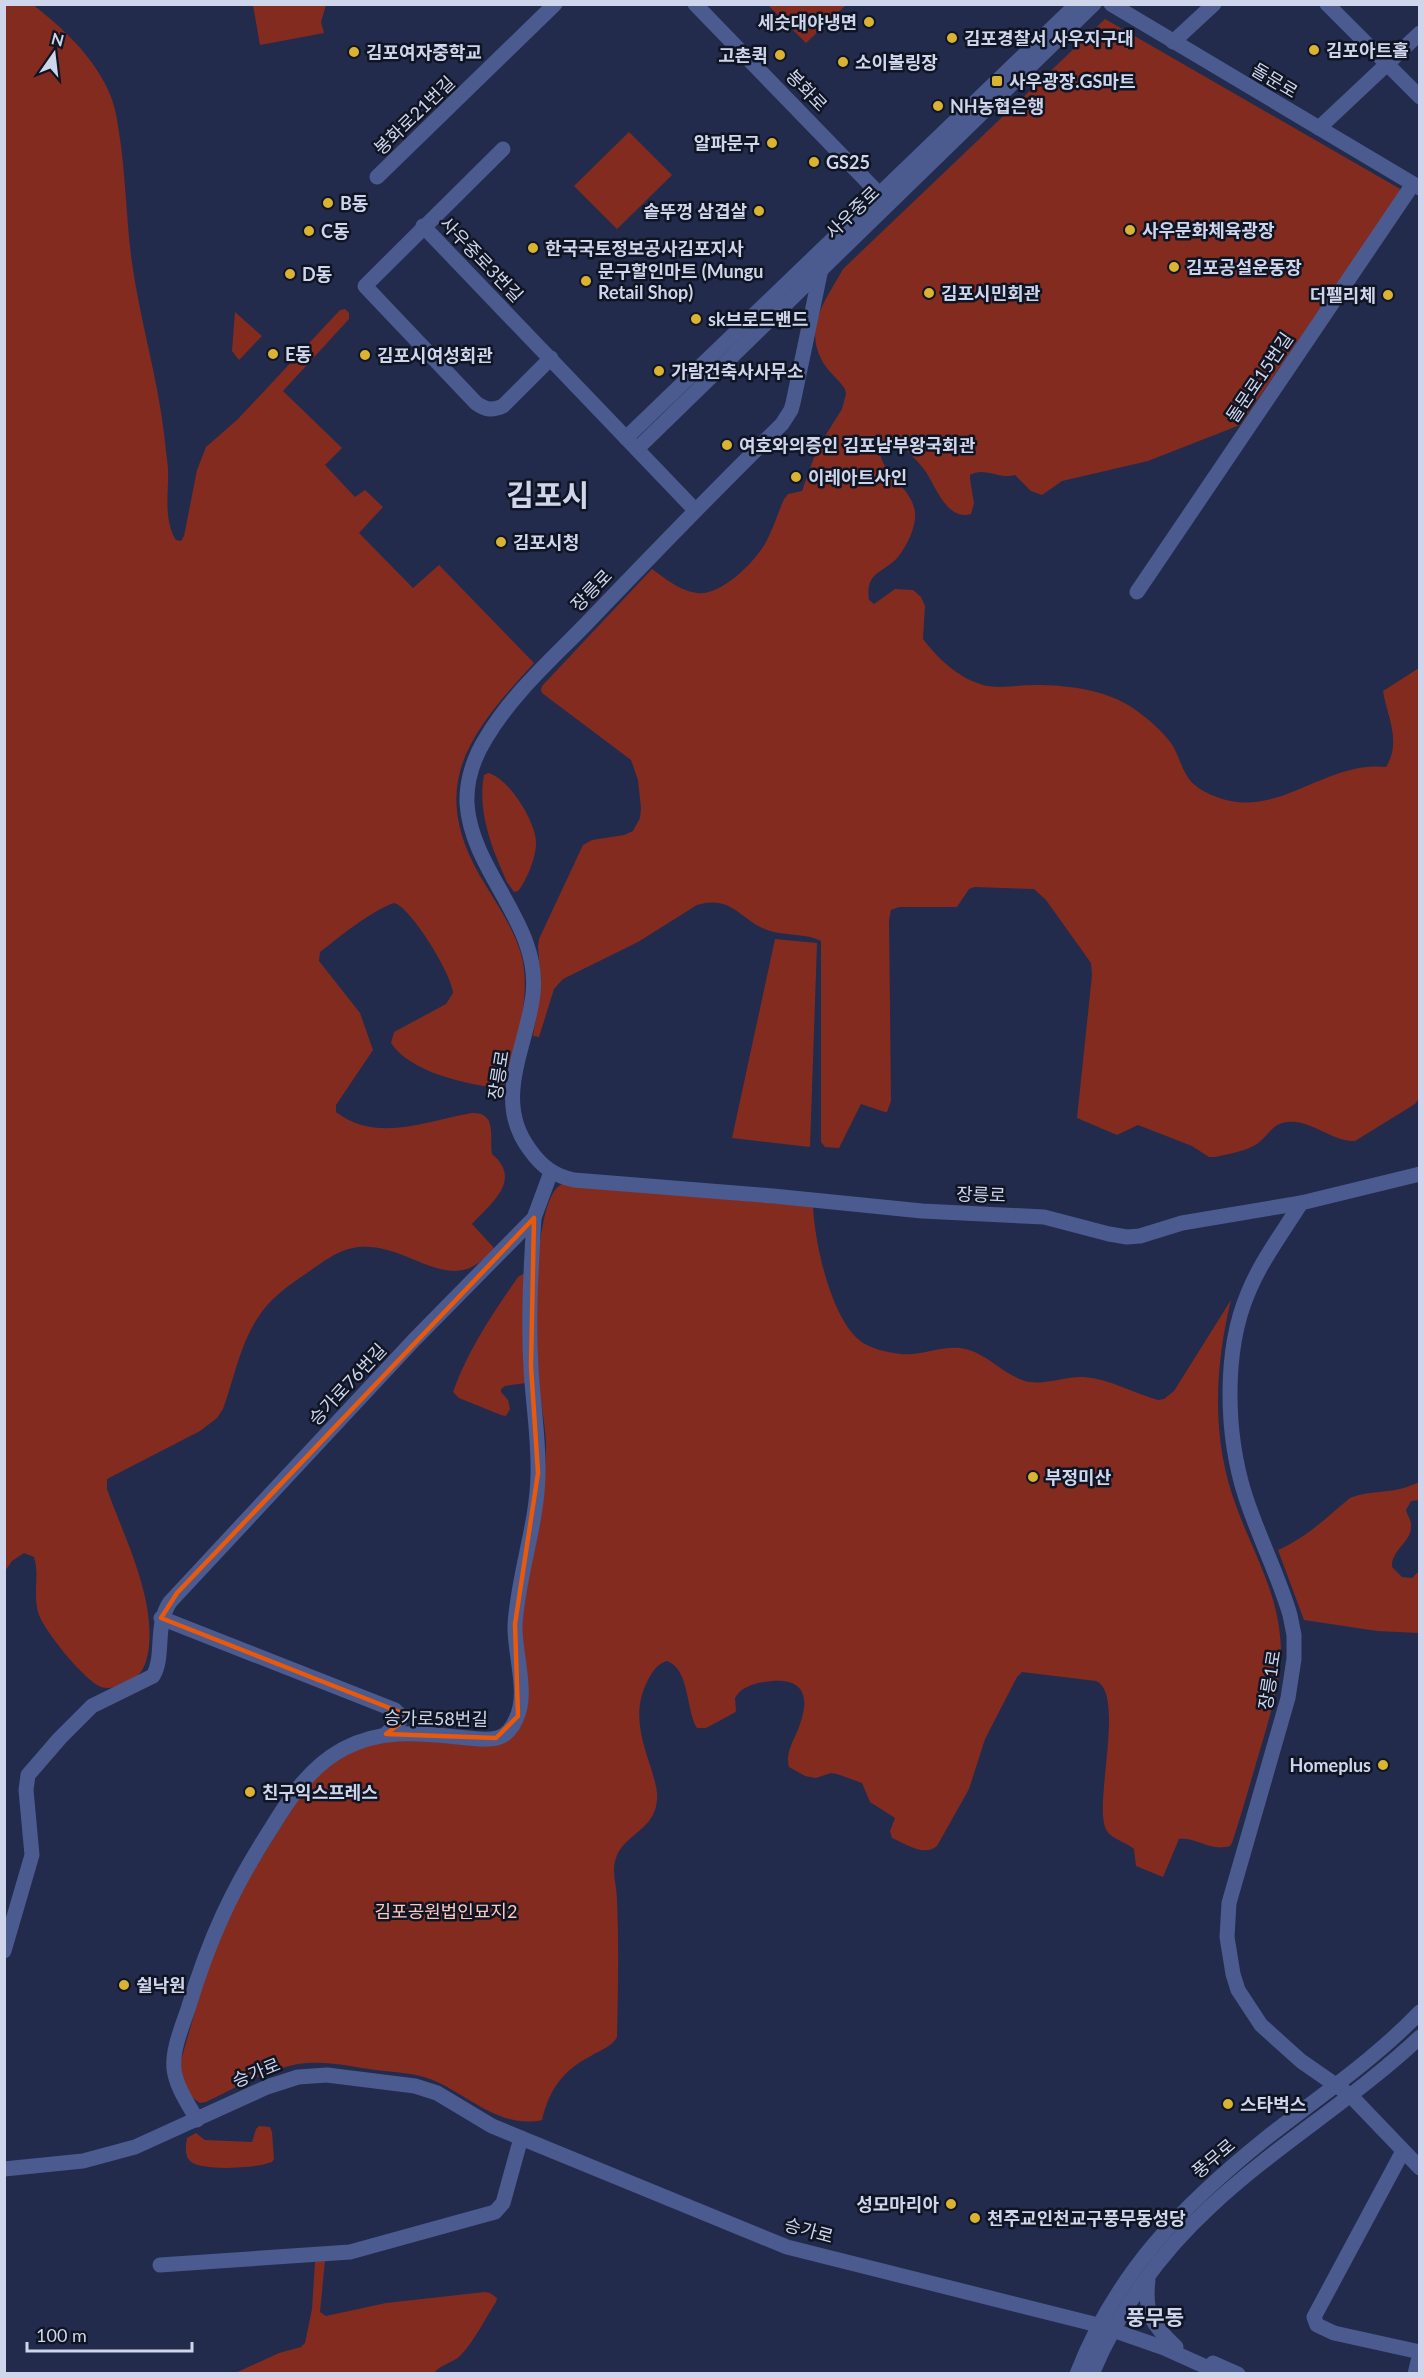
<svg xmlns="http://www.w3.org/2000/svg" width="1424" height="2378" font-family="Lato,'Noto Sans KR',sans-serif">
<style>
.green{fill:#832b1f}
.lines{fill:none;stroke-linecap:round;stroke-linejoin:round}
.minor{stroke:#4b5a8f;stroke-width:15}
.marked{fill:none;stroke:#e8590c;stroke-width:4.5;stroke-linejoin:round}
.poi-dot{fill:#dab333;stroke:#101524;stroke-width:2}
.labels{text-anchor:middle;dominant-baseline:central;stroke-width:5;stroke-linejoin:round;paint-order:stroke}
.poi-label{font-size:18px;font-weight:bold;fill:#cfd6ec;stroke:#101524;text-anchor:start}
.street-label{font-size:18px;fill:#cfd6ec;stroke:#101524}
.park-label{font-size:18px;fill:#ffc8bd;stroke:#101524}
.quarter-label{font-size:21px;font-weight:bold;fill:#cfd6ec;stroke:#101524}
.town-label{font-size:30px;font-weight:bold;fill:#cfd6ec;stroke:#101524}
</style>
<rect width="100%" height="100%" fill="#222b4c"/>
<!-- green -->
<g class="green">
<path d="M32,4C63,28 93,56 109,92C115,105 117,119 119,132C126,176 126,220 132,263C140,320 157,375 164,433C165,445 167,457 168,469C169,492 163,520 176,540L181,541L184,536L197,470L206,447L238,419L340,310L345,309L349,313V319L283,391L342,448L325,465L355,497L365,490L383,507L359,533L413,588L439,565L534,663C471,732 427,783 480,876C496,903 517,932 523,962C530,1003 515,1045 505,1084L500,1088C467,1085 410,1072 391,1043L394,1032L446,1004L453,993C453,976 410,906 394,903C369,912 341,936 320,952L319,961L360,1013L373,1050L336,1105V1112C378,1144 428,1120 472,1113C498,1112 489,1138 492,1154C523,1180 491,1203 472,1224L494,1248C452,1302 412,1243 360,1247C340,1248 323,1262 307,1273C289,1285 269,1299 257,1319C240,1345 234,1379 223,1409L217,1418L200,1431L107,1479V1489C124,1537 154,1594 149,1646C147,1662 143,1676 127,1683C119,1686 110,1690 101,1687C84,1680 46,1633 39,1615C32,1596 40,1576 34,1557L24,1553L12,1561L5,1571L4,5Z"/>
<path d="M253,5H326L321,22L324,33L260,45Z"/>
<path d="M768,5H846L806,43Z"/>
<path d="M1105,19L1402,190L1240,425L1148,461L1062,481L1042,495L1031,491L1015,475C1001,480 984,466 970,475V479L974,503L971,514C947,521 936,487 926,472C919,462 909,453 901,444L896,440H886L880,449C878,473 918,490 915,518C914,531 906,547 898,557C883,574 865,571 869,600L874,604L895,589L913,590L921,597L925,606L923,639C937,658 958,677 980,684C997,690 1015,685 1034,685C1070,685 1112,690 1141,714C1153,723 1165,734 1173,746C1179,757 1182,769 1189,779C1199,792 1221,800 1237,802C1288,808 1332,761 1386,767C1402,742 1387,716 1383,691L1419,668L1418,1100L1415,1104L1355,1141C1332,1142 1312,1120 1288,1122C1271,1123 1268,1138 1255,1145C1243,1152 1228,1154 1215,1157H1209L1192,1146L1138,1125L1117,1135L1077,1118L1092,975L1091,963L1046,900L1034,889L974,887L969,889L957,907H899L891,910L889,920L891,1101L887,1112H885L861,1104L839,1148L825,1147L821,1142V941C806,933 786,936 770,931C741,922 733,894 697,905L638,942L563,979L554,989L539,1037L533,1036L541,987L538,947L539,939L583,845L592,840L624,835L633,831L640,818L641,808L638,780L631,760L542,693L541,690L542,686L652,569C666,579 680,591 697,593C721,596 755,562 766,542C773,529 778,513 784,499L788,494L802,491L817,449L842,409L846,394L845,389C839,380 830,373 824,364C802,328 826,300 843,269Z"/>
<path d="M629,132L672,175L617,229L574,186Z"/>
<path d="M235,312L262,336L239,360L232,351Z"/>
<path d="M488,773C509,778 536,822 536,843C536,857 527,880 518,891L514,892L507,882C492,849 477,811 484,775Z"/>
<path d="M775,939L817,943L810,1147L732,1138Z"/>
<path d="M562,1184L813,1207C815,1243 830,1314 858,1339C869,1349 886,1352 901,1354C921,1356 940,1346 960,1348C985,1351 1002,1374 1025,1381C1044,1386 1065,1376 1084,1377C1110,1379 1133,1393 1158,1400L1164,1399L1174,1391L1231,1300C1214,1370 1211,1443 1238,1511C1253,1551 1276,1591 1280,1635C1284,1669 1274,1701 1265,1733C1254,1770 1244,1806 1232,1843L1230,1846C1211,1852 1196,1837 1179,1839L1163,1877L1136,1866L1134,1849C1125,1841 1109,1839 1105,1827C1095,1798 1125,1693 1096,1681L1022,1672L1017,1677L985,1739L969,1789L937,1846C924,1857 906,1844 892,1838L890,1831L895,1818L870,1802L862,1783L837,1774L831,1773L816,1778L805,1776L789,1767C785,1752 794,1741 799,1727C814,1687 796,1675 758,1683C748,1686 740,1689 735,1698L736,1711L734,1713L706,1728H697C686,1712 690,1669 667,1661C657,1664 653,1671 648,1680C632,1710 641,1738 651,1768C654,1779 658,1789 657,1800C655,1830 624,1834 616,1858C611,1871 617,1886 617,1899C619,1945 618,1991 617,2037C612,2047 600,2050 591,2056C563,2070 549,2090 542,2120C500,2129 468,2095 433,2080C416,2073 394,2072 375,2070C350,2066 323,2060 298,2064C266,2070 235,2088 206,2102L200,2103C185,2094 180,2077 181,2060L207,1970L239,1894L308,1783L346,1754L377,1742L516,1732L521,1618L544,1479C545,1467 546,1455 546,1443C545,1421 540,1400 538,1379C535,1346 531,1198 562,1184Z"/>
<path d="M523,1274L526,1276V1383L505,1386L501,1389V1392L508,1400L510,1409L506,1416L501,1415L459,1398L453,1392C468,1350 493,1313 518,1277Z"/>
<path d="M1419,1482V1500L1411,1501L1406,1510C1407,1515 1411,1519 1411,1524C1413,1542 1391,1549 1392,1567L1402,1577L1412,1578L1419,1571V1633L1377,1631L1304,1620L1278,1550C1306,1538 1327,1517 1350,1498C1372,1489 1394,1495 1419,1482Z"/>
<path d="M259,2126L270,2127L272,2132L274,2159L272,2162C257,2168 202,2172 190,2161C184,2155 186,2145 187,2138L196,2133L205,2140L252,2142L256,2129Z"/>
<path d="M325,2260L320,2312L326,2316L386,2303L485,2292L490,2293L497,2298L496,2302C485,2319 475,2340 461,2355C453,2363 441,2364 434,2373L233,2374L279,2353L301,2347L305,2343L312,2309L315,2262Z"/>
</g>
<g class="lines">
<!-- minor -->
<g class="minor">
<path d="M695,4L885,200"/>
<path d="M1111,4L1420,188"/>
<path d="M1327,4L1420,97"/>
<path d="M1173,42L1214,4"/>
<path d="M1319,128L1420,33"/>
<path d="M503,149L365,286L476,403C486,410 492,411 503,406L551,358"/>
<path d="M377,177L555,4"/>
<path d="M423,226L695,510"/>
<path d="M821,269L793,403L791,410L782,424C716,489 651,556 587,623C552,659 512,694 486,738C474,757 466,781 467,804C472,873 541,924 533,994C527,1048 492,1100 530,1150C542,1167 555,1176 574,1180L773,1196L922,1211L1044,1217L1109,1234L1127,1237L1140,1236L1182,1223L1301,1203L1420,1174"/>
<path d="M626,438L1077,4"/>
<path d="M637,449L1094,4"/>
<path d="M1137,592L1413,184"/>
<path d="M1301,1203C1283,1232 1261,1261 1248,1293C1223,1352 1226,1435 1245,1495C1258,1536 1278,1574 1290,1615L1294,1635V1659L1288,1698L1229,1903L1227,1937L1233,1974L1238,1990L1261,2025L1301,2061L1350,2095L1420,2168"/>
<path d="M161,1618L395,1710L400,1715V1721L386,1734"/>
<path d="M4,1951L32,1855L26,1790L28,1775L60,1738L92,1706L153,1676C165,1656 154,1626 170,1602L414,1340L534,1218L551,1172"/>
<path d="M197,2120C189,2105 176,2087 174,2069C172,2050 182,2027 188,2009C209,1939 232,1889 272,1827C291,1796 310,1767 343,1749C381,1729 416,1733 458,1737C469,1738 485,1741 497,1738C506,1736 513,1727 516,1719C529,1694 514,1653 515,1625C518,1574 537,1526 538,1475C539,1439 533,1404 531,1369C528,1318 531,1268 534,1218"/>
<path d="M1403,2151L1314,2317L1317,2325L1334,2333L1420,2352"/>
<path d="M4,2169L83,2161L135,2147L267,2087L298,2077L327,2075L415,2086L437,2093L492,2126L787,2247L1098,2325L1164,2348L1222,2374"/>
<path d="M160,2265L350,2252L495,2212L503,2203L521,2138"/>
<path d="M1148,2280C1144,2314 1152,2324 1176,2347"/>
<path d="M1213,2363L1238,2374"/>
<path d="M1077,2374C1116,2273 1183,2205 1265,2139C1317,2098 1374,2060 1420,2012"/>
<path d="M1092,2374C1118,2311 1160,2253 1210,2207C1276,2145 1354,2099 1420,2037"/>
<path d="M1415,2374L1420,2353"/>
</g>
</g>
<!-- marked area -->
<path class="marked" d="M534,1218L531,1366L538,1473L515,1624L518,1716L496,1738L386,1734L410,1716L161,1618L177,1593Z"/>
<!-- markers -->
<g class="poi-dot">
<circle cx="869" cy="22" r="6"/>
<circle cx="952" cy="38" r="6"/>
<circle cx="1314" cy="50" r="6"/>
<circle cx="354" cy="52" r="6"/>
<circle cx="780" cy="55" r="6"/>
<circle cx="843" cy="62" r="6"/>
<rect x="991" y="75" width="12" height="12" rx="3"/>
<circle cx="938" cy="106" r="6"/>
<circle cx="772" cy="143" r="6"/>
<circle cx="814" cy="162" r="6"/>
<circle cx="328" cy="203" r="6"/>
<circle cx="759" cy="211" r="6"/>
<circle cx="1130" cy="230" r="6"/>
<circle cx="309" cy="231" r="6"/>
<circle cx="533" cy="248" r="6"/>
<circle cx="1174" cy="267" r="6"/>
<circle cx="290" cy="274" r="6"/>
<circle cx="586" cy="281" r="6"/>
<circle cx="929" cy="293" r="6"/>
<circle cx="1388" cy="295" r="6"/>
<circle cx="696" cy="319" r="6"/>
<circle cx="273" cy="354" r="6"/>
<circle cx="365" cy="355" r="6"/>
<circle cx="659" cy="371" r="6"/>
<circle cx="727" cy="445" r="6"/>
<circle cx="796" cy="477" r="6"/>
<circle cx="501" cy="542" r="6"/>
<circle cx="1033" cy="1477" r="6"/>
<circle cx="1383" cy="1765" r="6"/>
<circle cx="250" cy="1792" r="6"/>
<circle cx="124" cy="1985" r="6"/>
<circle cx="1228" cy="2104" r="6"/>
<circle cx="951" cy="2204" r="6"/>
<circle cx="975" cy="2218" r="6"/>
</g>
<g class="labels">
<!-- poi labels -->
<g class="poi-label">
<text x="857" y="22" text-anchor="end">세숫대야냉면</text>
<text x="964" y="38">김포경찰서 사우지구대</text>
<text x="1326" y="50">김포아트홀</text>
<text x="366" y="52">김포여자중학교</text>
<text x="768" y="55" text-anchor="end">고촌퀵</text>
<text x="855" y="62">소이볼링장</text>
<text x="1009" y="81">사우광장.GS마트</text>
<text x="950" y="106">NH농협은행</text>
<text x="760" y="143" text-anchor="end">알파문구</text>
<text x="826" y="162">GS25</text>
<text x="340" y="203">B동</text>
<text x="747" y="211" text-anchor="end">솥뚜껑 삼겹살</text>
<text x="1142" y="230">사우문화체육광장</text>
<text x="321" y="231">C동</text>
<text x="545" y="248">한국국토정보공사김포지사</text>
<text x="1186" y="267">김포공설운동장</text>
<text x="598" y="271">문구할인마트 (Mungu<tspan x="598" dy="21">Retail Shop)</tspan></text>
<text x="302" y="274">D동</text>
<text x="941" y="293">김포시민회관</text>
<text x="1376" y="295" text-anchor="end">더펠리체</text>
<text x="708" y="319">sk브로드밴드</text>
<text x="285" y="354">E동</text>
<text x="377" y="355">김포시여성회관</text>
<text x="671" y="371">가람건축사사무소</text>
<text x="739" y="445">여호와의증인 김포남부왕국회관</text>
<text x="808" y="477">이레아트사인</text>
<text x="513" y="542">김포시청</text>
<text x="1045" y="1477">부정미산</text>
<text x="1371" y="1765" text-anchor="end">Homeplus</text>
<text x="262" y="1792">친구익스프레스</text>
<text x="136" y="1985">쉴낙원</text>
<text x="1240" y="2104">스타벅스</text>
<text x="939" y="2204" text-anchor="end">성모마리아</text>
<text x="987" y="2218">천주교인천교구풍무동성당</text>
</g>
<!-- street labels -->
<g class="street-label">
<text transform="translate(1275 80) rotate(31)">돌문로</text>
<text transform="translate(807 90) rotate(46)">봉화로</text>
<text transform="translate(414 115) rotate(-44)">봉화로21번길</text>
<text transform="translate(852 212) rotate(-44)">사우중로</text>
<text transform="translate(482 259) rotate(46)">사우중로3번길</text>
<text transform="translate(1259 377) rotate(-56)">돌문로15번길</text>
<text transform="translate(591 590) rotate(-46)">장릉로</text>
<text transform="translate(498 1075) rotate(-81)">장릉로</text>
<text transform="translate(981 1194) rotate(2)">장릉로</text>
<text transform="translate(347 1384) rotate(-47)">승가로76번길</text>
<text transform="translate(1269 1680) rotate(-81)">장릉1로</text>
<text transform="translate(436 1718) rotate(1)">승가로58번길</text>
<text transform="translate(256 2072) rotate(-22)">승가로</text>
<text transform="translate(1213 2158) rotate(-40)">풍무로</text>
<text transform="translate(809 2230) rotate(15)">승가로</text>
</g>
<!-- park labels -->
<g class="park-label">
<text x="446" y="1911">김포공원법인묘지2</text>
</g>
<!-- quarter labels -->
<g class="quarter-label">
<text x="1155" y="2316">풍무동</text>
</g>
<!-- town labels -->
<g class="town-label">
<text x="548" y="494">김포시</text>
</g>
</g>
<!-- border -->
<rect width="1424" height="2378" fill="none" stroke="#cfd6ec" stroke-width="12"/>
<!-- north arrow -->
<g transform="translate(54 54) rotate(14)" stroke="#101524" stroke-width="4.5" paint-order="stroke">
<path d="M0-4.5L10 22L0 15L-10 22Z" fill="#cfd6ec"/>
<text y="-9" font-size="16" font-weight="bold" text-anchor="middle" fill="#cfd6ec">N</text>
</g>
<!-- scale -->
<path d="M27 2342v9h165v-9" fill="none" stroke="#cfd6ec" stroke-width="3"/>
<text x="36" y="2342" font-size="18" fill="#cfd6ec" stroke="#101524" stroke-width="4.5" paint-order="stroke">100 m</text>
</svg>
